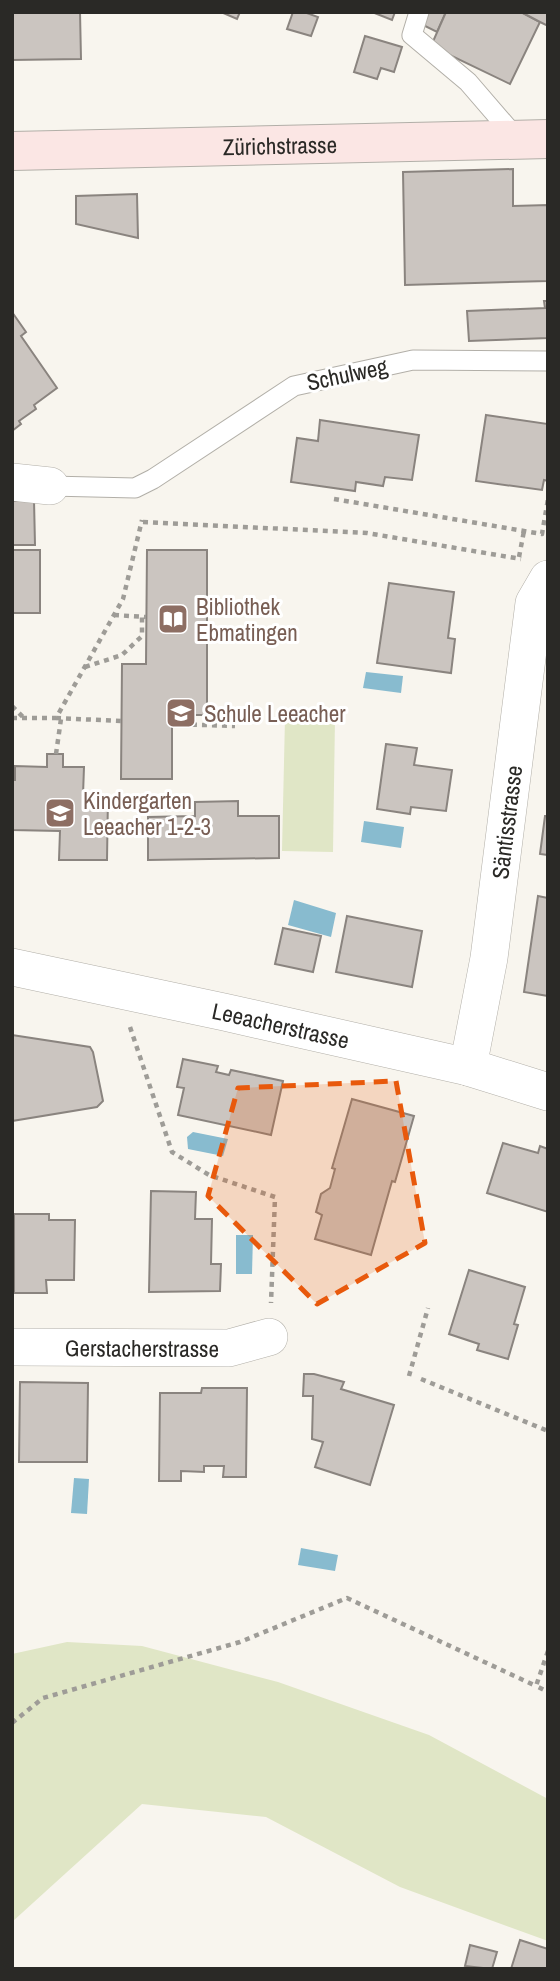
<svg xmlns="http://www.w3.org/2000/svg" width="560" height="1981" font-family="'Archivo Narrow',sans-serif">
<style>
.green{fill:#e0e6c6}
.water{fill:#88bbcf}
.building{fill:#cbc5c0;stroke:#8a847f;stroke-width:2}
.lines{fill:none;stroke-linecap:round;stroke-linejoin:round}
.lane-casing{stroke:#b2afa8;stroke-width:21}
.street-casing{stroke:#b2afa8;stroke-width:38}
.secondary-casing{stroke:#b2afa8;stroke-width:40}
.path{stroke:#9e9c97;stroke-width:4.5;stroke-dasharray:5 5;stroke-linecap:butt}
.lane{stroke:#fff;stroke-width:19}
.street{stroke:#fff;stroke-width:37}
.secondary{stroke:#fbe6e4;stroke-width:38}
.marked{fill:#e8590c;fill-opacity:0.2;stroke:#e8590c;stroke-width:5;stroke-dasharray:14 9;stroke-linejoin:round}
.labels{text-anchor:middle;dominant-baseline:central;stroke-width:6;stroke-linejoin:round;paint-order:stroke}
.street-label{font-size:23px;fill:#2a2926;stroke:#fff}
.education-label{font-size:23px;fill:#785e54;stroke:#fff;text-anchor:start}
</style>
<rect width="100%" height="100%" fill="#f8f5ee"/>
<!-- green -->
<g class="green">
<path d="M285,718H335L333,852L282,851Z"/>
<path d="M67,1642L142,1646L278,1682L429,1735L548,1799V1941L400,1887L266,1817L142,1804L12,1922V1654Z"/>
</g>
<!-- water -->
<g class="water">
<path d="M366,672L403,676L401,693L363,688Z"/>
<path d="M364,821L404,827L401,848L361,842Z"/>
<path d="M294,900L336,913L331,937L288,925Z"/>
<path d="M193,1132L228,1139L223,1156L188,1149L187,1137Z"/>
<path d="M236,1235H253L252,1274H236Z"/>
<path d="M74,1478L89,1479L87,1514L71,1513Z"/>
<path d="M301,1548L338,1555L335,1571L298,1565Z"/>
</g>
<!-- building -->
<g class="building">
<path d="M12,12H80L81,59L12,60Z"/>
<path d="M221,12H240L237,19Z"/>
<path d="M293,12H304L318,17L311,36L287,29Z"/>
<path d="M372,12H395L392,20Z"/>
<path d="M428,12H446L437,32L423,25Z"/>
<path d="M446,12H521L540,22L510,84L431,46Z"/>
<path d="M521,12H548V26L540,22Z"/>
<path d="M365,36L402,47L394,72L381,68L377,79L354,72Z"/>
<path d="M513,169V206L548,205V281L405,285L403,172Z"/>
<path d="M137,194L138,238L76,224V196Z"/>
<path d="M544,301H548V338L469,341L467,311L545,308Z"/>
<path d="M12,312L26,332L21,336L57,388L34,405L36,409L19,421L21,424L12,431Z"/>
<path d="M486,415L548,424V481L544,480L542,490L476,481Z"/>
<path d="M320,420L419,435L412,480L385,477L383,486L356,482L355,491L291,482L297,438L318,441Z"/>
<path d="M34,500L35,545H12V501Z"/>
<rect x="12" y="550" width="28" height="63"/>
<path d="M147,550H207V715H172V779H121L122,664H146Z"/>
<path d="M389,583L454,592L448,638L455,639L451,673L377,663Z"/>
<path d="M386,744L417,748L414,765L452,770L446,811L411,807L410,814L377,809Z"/>
<path d="M47,754H63V767H84L83,795H108L107,860H59L60,831L12,830V780H15V766L47,767Z"/>
<path d="M238,801V816H279V858L148,860V817L195,816V802Z"/>
<path d="M545,816H548V855L540,854Z"/>
<path d="M538,896L548,898V996L524,992Z"/>
<path d="M347,916L422,931L412,987L336,972Z"/>
<path d="M283,928L321,936L313,972L275,964Z"/>
<path d="M12,1035L90,1047L93,1052L103,1101L97,1107L12,1121Z"/>
<path d="M183,1059L218,1066L216,1072L229,1075L231,1070L283,1081L271,1135L178,1115L184,1088L177,1087Z"/>
<path d="M352,1099L414,1116L395,1182L392,1181L371,1255L315,1239L322,1215L316,1212L321,1194L330,1188L335,1169L332,1168Z"/>
<path d="M503,1143L538,1153L540,1146L548,1149V1212L487,1193Z"/>
<path d="M151,1191L196,1192L195,1219H212L211,1264H221L220,1291L149,1292Z"/>
<path d="M14,1214H49V1220H75L74,1280H46L47,1293H14Z"/>
<path d="M469,1270L525,1287L514,1324L518,1325L508,1359L477,1350L479,1344L449,1334Z"/>
<path d="M304,1374H314L344,1382L341,1389L394,1405L370,1485L315,1467L323,1442L312,1439L313,1396H303Z"/>
<path d="M20,1382L88,1383L87,1462H19Z"/>
<path d="M202,1388H247L246,1477H223L224,1466H204V1472L181,1471V1481H159L160,1393H201Z"/>
<path d="M520,1940L548,1949V1969H511Z"/>
<path d="M470,1945L497,1952L492,1969L465,1966Z"/>
</g>
<g class="lines">
<!-- lane casing -->
<g class="lane-casing">
<g id="lane">
<path d="M419,12L412,35L468,82L518,140"/>
<path d="M50,486L135,488L153,479L294,386L413,360L548,361"/>
</g>
</g>
<!-- street casing -->
<g class="street-casing">
<g id="street">
<path d="M12,482L50,486"/>
<path id="s1" d="M12,967L224,1012L468,1067L548,1092"/>
<path id="s2" d="M468,1067L489,958L534,603L548,579"/>
<path id="s3" d="M12,1347L229,1348L269,1337"/>
</g>
</g>
<!-- secondary casing -->
<g class="secondary-casing">
<g id="secondary">
<path id="s4" d="M12,151L548,139"/>
</g>
</g>
<!-- path -->
<g class="path">
<path d="M334,499L542,534L548,499"/>
<path d="M143,522L367,533L521,559"/>
<path d="M519,557L524,531"/>
<path d="M114,615L146,617"/>
<path d="M85,667L122,655L142,636V617"/>
<path d="M12,706L24,718"/>
<path d="M12,718H56L123,599L142,520"/>
<path d="M56,718L121,721"/>
<path d="M172,724L235,726"/>
<path d="M192,724V715"/>
<path d="M56,754L61,719"/>
<path d="M130,1027L172,1152L209,1175L275,1197L271,1303"/>
<path d="M409,1376L428,1308"/>
<path d="M421,1379L548,1431"/>
<path d="M548,1651L536,1686L548,1692"/>
<path d="M12,1723L43,1698L240,1642L347,1598L536,1686"/>
</g>
<!-- lane -->
<use href="#lane" class="lane"/>
<!-- street -->
<use href="#street" class="street"/>
<!-- secondary -->
<use href="#secondary" class="secondary"/>
</g>
<!-- marked area -->
<path class="marked" d="M396,1081L425,1243L317,1304L208,1196L238,1088Z"/>
<!-- icons -->
<defs>
<g id="library-square" transform="scale(1.575)"><rect x="-9" y="-9" width="18" height="18" rx="4" fill="#8d6e63" stroke="#fff"/><path d="M-6-4Q-3-5.5-.7-3.5V5Q-3 3-6 4ZM6-4Q3-5.5 .7-3.5V5Q3 3 6 4Z" fill="#fff"/></g>
<g id="school-square" transform="scale(1.575)"><rect x="-9" y="-9" width="18" height="18" rx="4" fill="#8d6e63" stroke="#fff"/><path d="M0-5L7-2L0 1L-7-2ZM-4 1L0 2.5L4 1V4Q0 6-4 4Z" fill="#fff"/></g>
</defs>
<g fill-rule="evenodd">
<use href="#library-square" x="173" y="619"/>
<use href="#school-square" x="181" y="713"/>
<use href="#school-square" x="60" y="813"/>
</g>
<g class="labels">
<!-- street labels -->
<g class="street-label">
<text stroke="none"><textPath href="#s4" startOffset="268">Zürichstrasse</textPath></text>
<text transform="translate(347 374) rotate(-12)">Schulweg</text>
<text stroke="none"><textPath href="#s2" startOffset="248">Säntisstrasse</textPath></text>
<text stroke="none"><textPath href="#s1" startOffset="275">Leeacherstrasse</textPath></text>
<text stroke="none"><textPath href="#s3" startOffset="130">Gerstacherstrasse</textPath></text>
</g>
<!-- education labels -->
<g class="education-label">
<text x="196" y="606">Bibliothek<tspan x="196" dy="26">Ebmatingen</tspan></text>
<text x="204" y="713">Schule Leeacher</text>
<text x="83" y="800">Kindergarten<tspan x="83" dy="26">Leeacher 1-2-3</tspan></text>
</g>
</g>
<!-- border -->
<rect width="560" height="1981" fill="none" stroke="#2a2926" stroke-width="28"/>
</svg>
